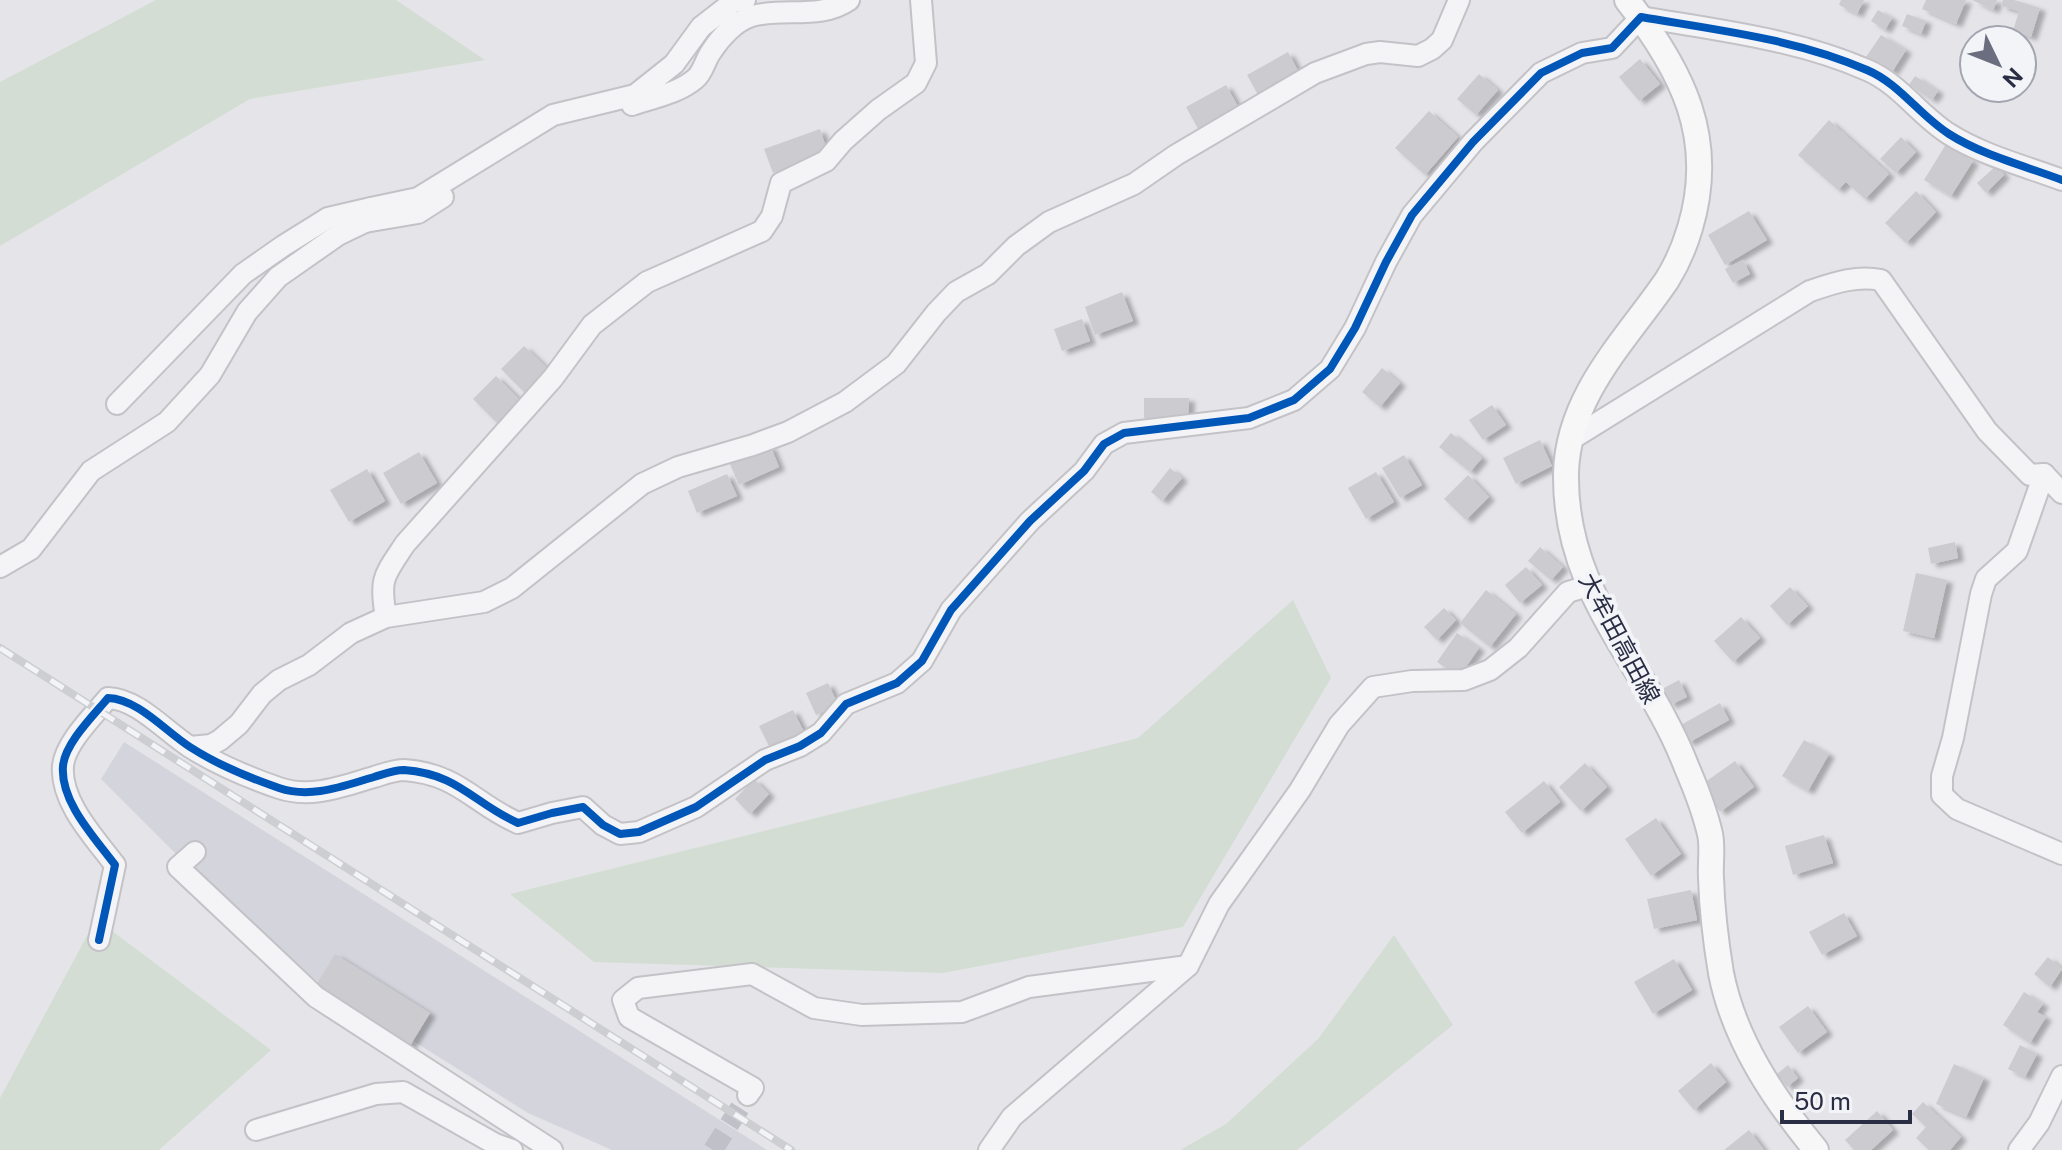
<svg xmlns="http://www.w3.org/2000/svg" width="2062" height="1150" font-family="'Public Sans','Noto Sans JP',sans-serif">
<style>
.built{fill:#d3d4dc}
.green{fill:#d3ddd4}
.building{fill:#cbcbd0;filter:url(#shadow)}
.lines{fill:none;stroke-linecap:round;stroke-linejoin:round}
.minor-tunnel{stroke:#c0c0c8;stroke-width:20;stroke-dasharray:20 10;stroke-linecap:butt}
.minor-casing{stroke:#c3c3c7;stroke-width:24}
.major-casing{stroke:#c0c2c7;stroke-width:28}
.minor{stroke:#f4f4f6;stroke-width:20}
.major{stroke:#f7f7f8;stroke-width:24}
.rail-casing{stroke:#cdced1;stroke-width:8}
.rail{stroke:#f3f4f8;stroke-width:5;stroke-dasharray:15;stroke-linecap:butt}
.cycleway-casing{stroke:#f3f4f8;stroke-width:13}
.cycleway{stroke:#0057b8;stroke-width:8}
.labels{text-anchor:middle;dominant-baseline:central;stroke-width:8;stroke-linejoin:round;paint-order:stroke}
.street-label{font-size:24px;fill:#2a2e44;stroke:#f3f4f8}
</style>
<defs>
<filter id="shadow"><feDropShadow dx="6" dy="3.5" stdDeviation="2" flood-color="#0004"/></filter>
</defs>
<rect width="100%" height="100%" fill="#e5e5e9"/>
<!-- built -->
<path class="built" d="M124,742L767,1150H612L528,1113L316,980L176,854L101,779Z"/>
<!-- green -->
<g class="green">
<path d="M156,0H396L485,60L250,99L0,246V82Z"/>
<path d="M1293,600L1331,678L1183,927L943,973L594,962L510,894L1138,738Z"/>
<path d="M96,919L271,1050L159,1150H0V1098Z"/>
<path d="M1394,935L1453,1025L1297,1150H1180L1226,1124L1318,1039Z"/>
</g>
<!-- building -->
<g class="building">
<path d="M1841,0H1864L1857,14L1839,5Z"/>
<path d="M1926,0H1966L1956,24L1922,9Z"/>
<path d="M1972,0H1997L1993,10Z"/>
<path d="M2003,0H2014L2040,8L2031,37L2013,31L2019,11L2001,6Z"/>
<path d="M1878,10L1892,18L1885,30L1871,21Z"/>
<path d="M1907,14L1926,21L1921,34L1902,26Z"/>
<path d="M1881,35L1906,50L1892,72L1866,57Z"/>
<path d="M1288,52L1303,80L1262,102L1247,75Z"/>
<path d="M1640,59L1660,84L1639,101L1619,77Z"/>
<path d="M1479,74L1498,90L1476,115L1457,99Z"/>
<path d="M1915,76L1938,91L1932,100L1909,85Z"/>
<path d="M1226,85L1241,112L1201,134L1186,107Z"/>
<path d="M1429,111L1458,137L1425,175L1395,148Z"/>
<path d="M1829,120L1889,174L1865,199L1846,182L1838,190L1798,155Z"/>
<path d="M820,129L828,154L773,173L764,149Z"/>
<path d="M1951,136L1966,146L1961,154L1973,161L1951,196L1924,180Z"/>
<path d="M1901,137L1916,152L1896,173L1880,159Z"/>
<path d="M1996,166L2004,175L1986,193L1977,183Z"/>
<path d="M1916,191L1936,212L1906,243L1885,223Z"/>
<path d="M1749,211L1767,240L1725,265L1708,235Z"/>
<path d="M1743,260L1750,274L1733,283L1725,269Z"/>
<path d="M1122,292L1133,321L1095,335L1085,307Z"/>
<path d="M1082,319L1090,341L1062,351L1054,329Z"/>
<path d="M524,346L550,371L527,395L501,369Z"/>
<path d="M1382,368L1400,383L1380,407L1362,392Z"/>
<path d="M496,376L522,402L499,425L473,399Z"/>
<path d="M1144,398H1189L1188,418H1144Z"/>
<path d="M1492,405L1506,425L1483,440L1469,420Z"/>
<path d="M1451,433L1482,458L1470,472L1439,447Z"/>
<path d="M1540,440L1552,466L1516,484L1503,458Z"/>
<path d="M770,445L779,467L739,485L729,462Z"/>
<path d="M419,452L437,483L401,504L383,473Z"/>
<path d="M1404,455L1422,485L1400,498L1382,468Z"/>
<path d="M1170,468L1182,478L1162,501L1151,492Z"/>
<path d="M367,469L385,501L349,522L330,490Z"/>
<path d="M1376,472L1394,502L1366,519L1348,488Z"/>
<path d="M727,474L737,496L697,513L688,491Z"/>
<path d="M1468,475L1489,497L1466,520L1444,499Z"/>
<path d="M1955,542L1958,558L1931,564L1928,548Z"/>
<path d="M1540,547L1563,567L1551,580L1528,561Z"/>
<path d="M1526,567L1542,585L1520,603L1505,585Z"/>
<path d="M1916,573L1947,580L1934,638L1903,631Z"/>
<path d="M1790,587L1808,606L1787,625L1770,606Z"/>
<path d="M1486,590L1516,614L1490,647L1460,623Z"/>
<path d="M1444,608L1456,620L1437,640L1424,627Z"/>
<path d="M1741,617L1760,638L1733,662L1714,641Z"/>
<path d="M1457,633L1479,648L1459,677L1437,662Z"/>
<path d="M1679,680L1687,697L1670,705L1662,689Z"/>
<path d="M828,683L838,705L816,715L806,693Z"/>
<path d="M1720,703L1729,720L1688,743L1679,726Z"/>
<path d="M793,710L805,734L771,750L759,726Z"/>
<path d="M1804,740L1829,754L1808,791L1782,776Z"/>
<path d="M1735,761L1754,787L1720,812L1701,785Z"/>
<path d="M1585,763L1607,787L1581,811L1559,787Z"/>
<path d="M754,779L769,794L750,814L735,799Z"/>
<path d="M1544,781L1560,802L1522,833L1505,812Z"/>
<path d="M1656,818L1681,854L1651,876L1625,839Z"/>
<path d="M1824,835L1833,863L1793,875L1785,846Z"/>
<path d="M1691,890L1697,920L1654,929L1647,899Z"/>
<path d="M1844,913L1857,936L1822,955L1809,932Z"/>
<path d="M335,954L430,1013L408,1049L313,990Z"/>
<path d="M2048,957L2062,969L2050,987L2034,974Z"/>
<path d="M1674,959L1692,990L1653,1014L1634,982Z"/>
<path d="M2024,992L2043,1004L2037,1012L2046,1017L2030,1043L2003,1025Z"/>
<path d="M1808,1006L1827,1032L1798,1053L1779,1027Z"/>
<path d="M2020,1045L2037,1054L2025,1077L2008,1069Z"/>
<path d="M1711,1063L1726,1082L1694,1110L1678,1091Z"/>
<path d="M1954,1064L1984,1078L1966,1117L1936,1104Z"/>
<path d="M1788,1065L1798,1078L1787,1087L1777,1074Z"/>
<path d="M1923,1102L1961,1137L1950,1150H1929L1916,1138L1926,1127L1912,1114Z"/>
<path d="M1877,1111L1893,1130L1871,1150H1854L1845,1140Z"/>
<path d="M1749,1130L1764,1150H1724Z"/>
</g>
<g class="lines">
<!-- minor-tunnel -->
<path class="minor-tunnel" d="M713,1150L748,1095"/>
<!-- minor casing -->
<g class="minor-casing">
<g id="minor">
<path d="M632,105C652,98 679,93 695,79C703,73 705,60 711,52C720,38 735,21 752,16C785,7 820,20 849,0"/>
<path d="M365,222L418,213L443,197"/>
<path d="M117,404L243,274L283,246L328,218L371,208"/>
<path d="M1570,440L1810,291C1834,283 1856,275 1881,280L1987,431L2030,475L2044,474L2062,493"/>
<path d="M2044,474L2017,551L1986,579L1981,594L1953,738L1942,776V795L1957,809L2062,854"/>
<path d="M0,567L31,549L91,471L167,422L210,375L247,312L278,277L338,235L365,222L371,208L418,198L553,115L635,95L674,64L701,27L733,2L745,0"/>
<path d="M386,617C379,578 384,576 405,544L553,378L592,325L647,282L762,231L772,216L781,183L826,161L843,141L878,110L916,83L926,63L921,0"/>
<path d="M190,747L211,745L220,740L239,724L262,694L279,680L309,665L351,633L386,617L484,602L512,588L642,484L678,467L753,445L788,432L845,402L896,364L936,313L956,292L988,274L1016,246L1049,222L1134,184L1176,155L1315,73L1366,54L1380,52L1418,56L1432,49L1442,40L1459,0"/>
<path d="M195,852L178,867L316,997L552,1150"/>
<path d="M99,940L115,865C95,838 60,802 63,766C65,743 94,715 108,698C138,699 165,731 190,747C218,765 247,777 279,788C311,799 343,786 374,777C384,774 394,770 404,770C459,774 473,803 518,823L552,813L583,807L603,825L620,834L639,832L696,807L765,760L800,746L821,733L846,704L897,683L922,661L951,610L1030,521L1084,471L1104,444L1124,433L1249,418L1294,400L1330,369L1355,328L1386,262L1412,215L1473,142L1541,73L1582,53L1612,48L1641,17C1717,30 1796,39 1867,70C1900,84 1919,115 1949,134C1982,155 2025,166 2062,180"/>
<path d="M748,1095L753,1088L629,1017L623,1000L638,988L752,974L814,1008L862,1015L962,1012L1029,987L1188,966"/>
<path d="M256,1130L376,1094L403,1092L495,1144L512,1150"/>
<path d="M989,1150L1012,1117L1188,966L1219,904L1300,790L1339,725L1373,687L1412,681L1464,680L1490,670L1518,648L1568,592L1588,586"/>
<path d="M2019,1150L2039,1123L2062,1076"/>
</g>
</g>
<!-- major casing -->
<g class="major-casing">
<path id="major" d="M1627,0C1682,70 1717,138 1690,228C1685,245 1677,264 1667,280C1626,340 1568,395 1566,473C1564,596 1647,663 1687,768C1696,789 1705,812 1710,834C1713,848 1710,864 1711,878C1712,909 1716,943 1721,973C1734,1040 1774,1099 1816,1150"/>
</g>
<!-- minor -->
<use href="#minor" class="minor"/>
<!-- major -->
<use href="#major" class="major"/>
<!-- rail casing -->
<g class="rail-casing">
<path id="rail" d="M0,648L791,1150"/>
</g>
<!-- rail -->
<use href="#rail" class="rail"/>
<!-- cycleway casing -->
<g class="cycleway-casing">
<path id="cycleway" d="M99,940L115,865C95,838 60,802 63,766C65,743 94,715 108,698C138,699 165,731 190,747C218,765 247,777 279,788C311,799 343,786 374,777C384,774 394,770 404,770C459,774 473,803 518,823L552,813L583,807L603,825L620,834L639,832L696,807L765,760L800,746L821,733L846,704L897,683L922,661L951,610L1030,521L1084,471L1104,444L1124,433L1249,418L1294,400L1330,369L1355,328L1386,262L1412,215L1473,142L1541,73L1582,53L1612,48L1641,17C1717,30 1796,39 1867,70C1900,84 1919,115 1949,134C1982,155 2025,166 2062,180"/>
</g>
<!-- cycleway -->
<use href="#cycleway" class="cycleway"/>
</g>
<g class="labels">
<!-- street labels -->
<g class="street-label">
<text transform="translate(1620 638) rotate(62)">大牟田高田線</text>
</g>
</g>
<!-- north arrow -->
<g transform="translate(1998 64) rotate(133)"><circle r="38" fill="#f3f4f8" stroke="#a3a5b0" stroke-width="2"/>
<path d="M0-6L14 30L0 20L-14 30Z" fill="#6b6e7e"/>
<text y="-12" font-size="22" font-weight="bold" text-anchor="middle" fill="#2a2e44">N</text>
</g>
<!-- scale -->
<path d="M1782 1110v12h128v-12" fill="none" stroke="#2a2e44" stroke-width="4"/>
<text x="1794" y="1110" font-size="24" fill="#2a2e44" stroke="#f3f4f8" stroke-width="6" paint-order="stroke">50 m</text>
</svg>
